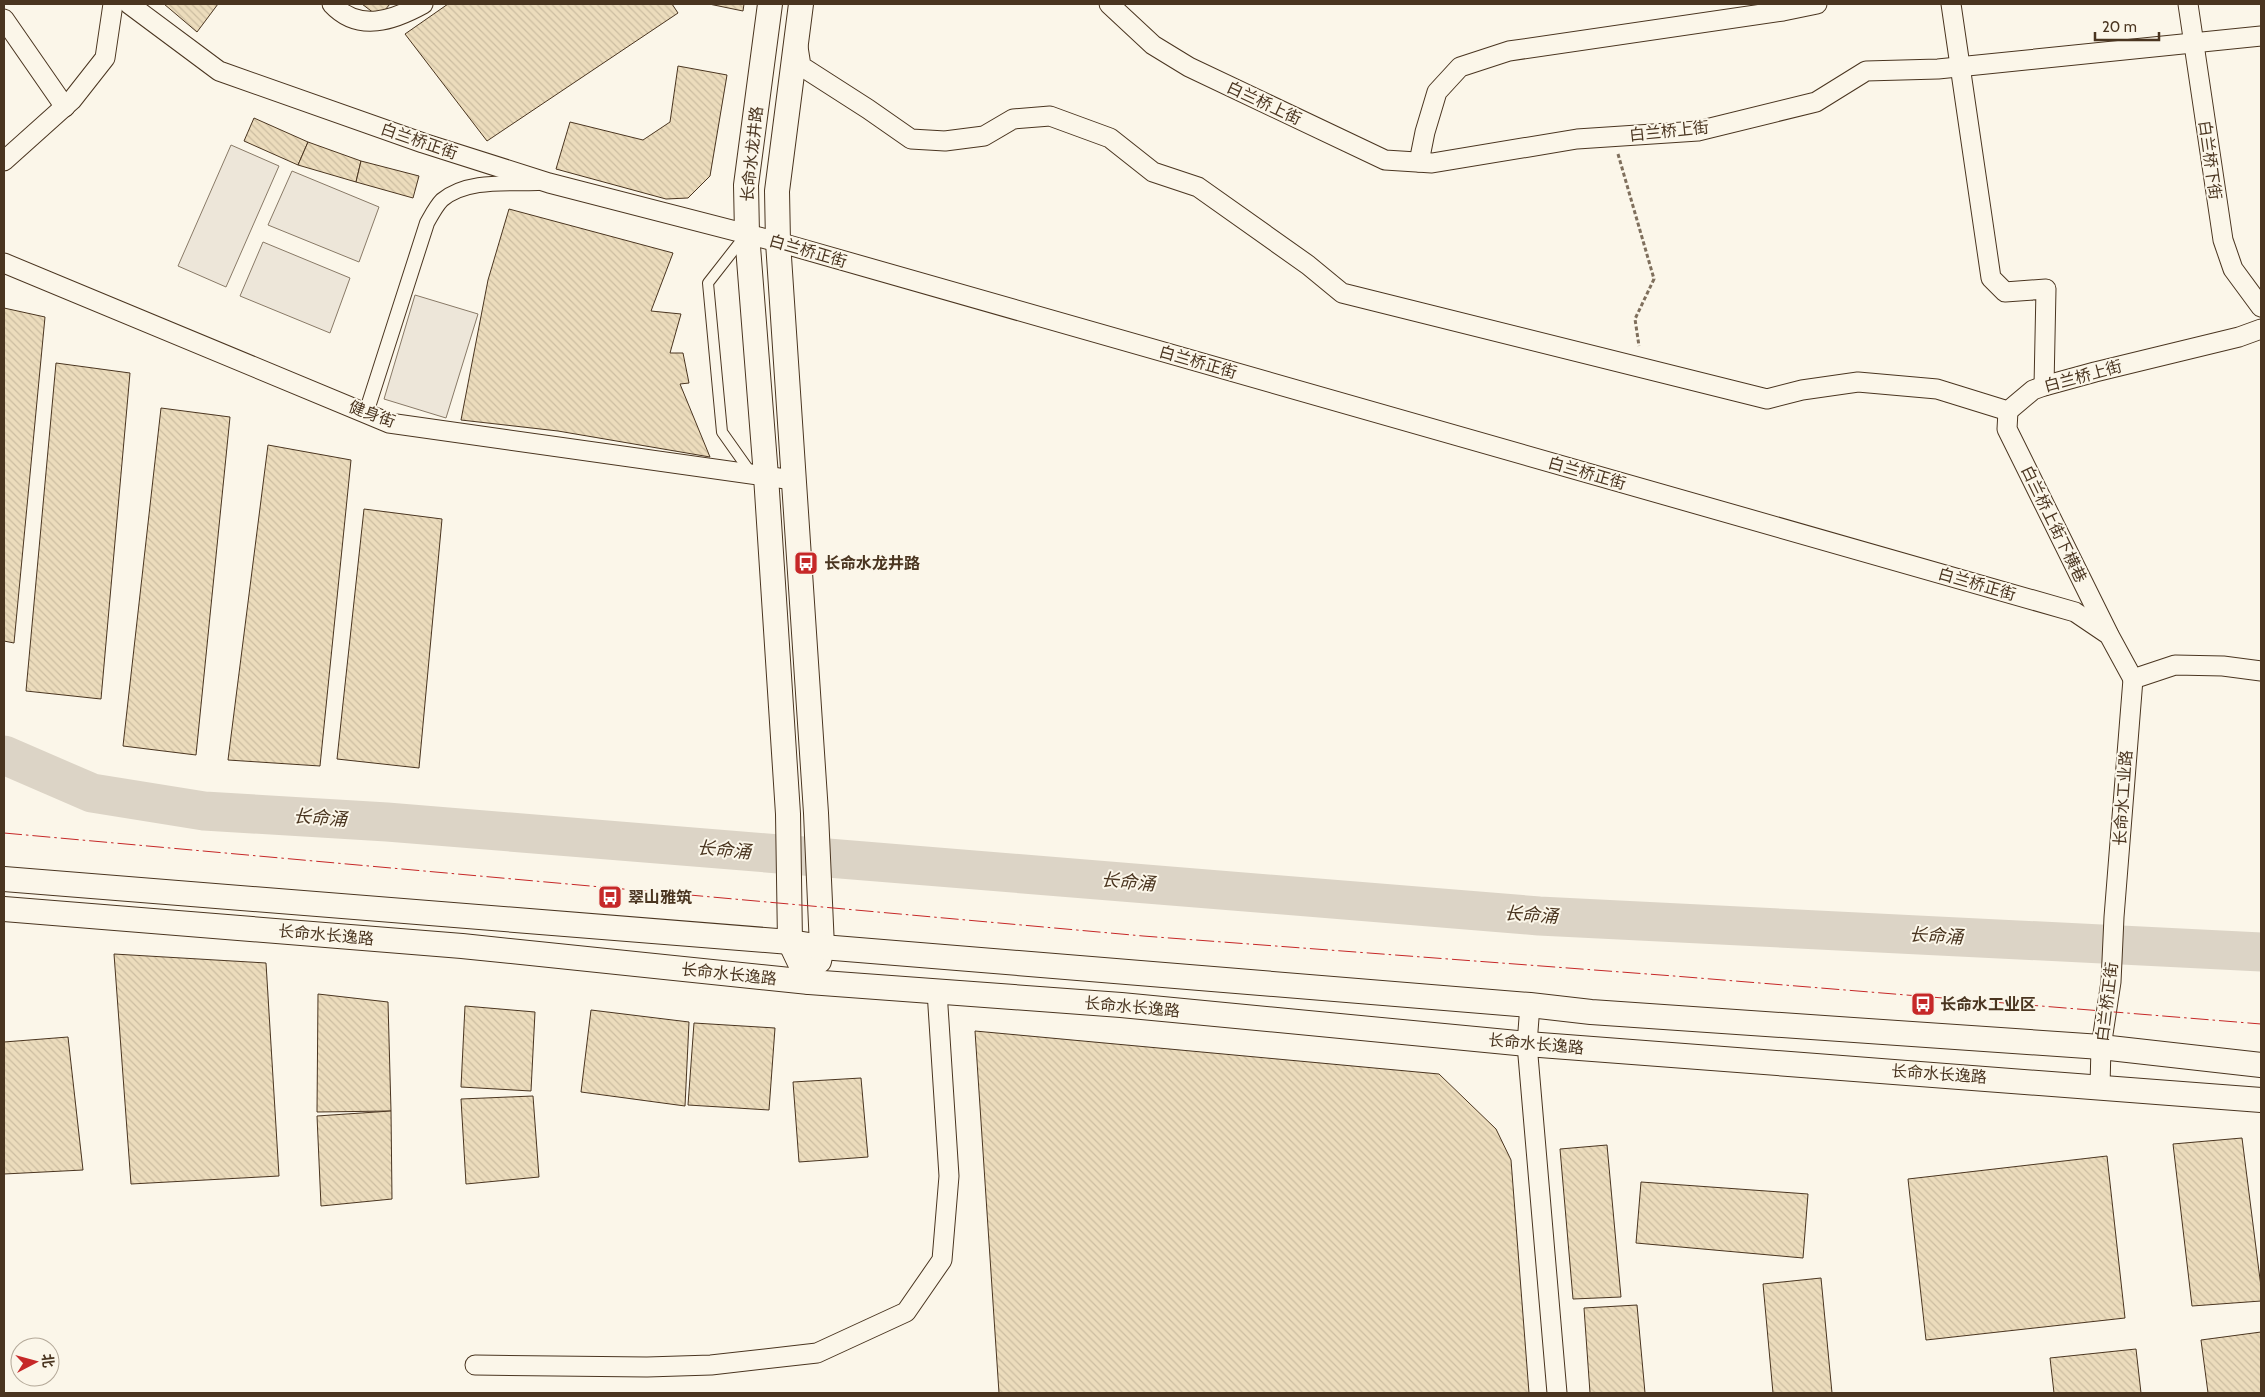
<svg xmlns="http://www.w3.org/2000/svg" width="2265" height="1397" font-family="Cabin,'Noto Sans SC',sans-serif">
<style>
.green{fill:#ede6d9;stroke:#887966}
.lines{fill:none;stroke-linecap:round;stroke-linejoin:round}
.river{stroke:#dcd4c6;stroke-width:39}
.building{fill:url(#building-back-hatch);stroke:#4a3520}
.service-casing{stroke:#4a3520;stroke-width:12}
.pedestrian-casing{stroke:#4a3520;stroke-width:16}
.minor-casing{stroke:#4a3520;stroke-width:21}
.tertiary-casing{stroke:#4a3520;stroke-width:26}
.path{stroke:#7f6f5c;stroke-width:3;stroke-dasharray:4 2.5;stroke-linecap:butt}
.service{stroke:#fbf6e9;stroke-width:10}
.pedestrian{stroke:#fbf6e9;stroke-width:14}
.minor{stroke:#fbf6e9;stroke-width:19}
.tertiary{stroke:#fbf6e9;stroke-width:24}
.power{stroke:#c62828;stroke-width:1;stroke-dasharray:18 4 2.5 4;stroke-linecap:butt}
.labels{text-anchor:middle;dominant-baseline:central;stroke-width:4;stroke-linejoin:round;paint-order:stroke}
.street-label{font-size:16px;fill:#4a3520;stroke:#fbf6e9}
.poi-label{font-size:16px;font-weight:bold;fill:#4a3520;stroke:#fbf6e9;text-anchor:start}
.water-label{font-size:18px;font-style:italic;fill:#4a3520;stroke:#fbf6e9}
</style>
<defs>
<pattern id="building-back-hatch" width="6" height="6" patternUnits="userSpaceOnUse" patternTransform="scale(1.25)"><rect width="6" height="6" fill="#ecdcbc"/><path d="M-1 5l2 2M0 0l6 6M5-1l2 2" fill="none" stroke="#ccbda1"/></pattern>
</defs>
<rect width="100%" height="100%" fill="#fbf6e9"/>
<!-- green -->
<g class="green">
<path d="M231,145L279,166L226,287L178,266Z"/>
<path d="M292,171L379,207L359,262L268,225Z"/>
<path d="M263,242L350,278L330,333L240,296Z"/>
<path d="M415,295L478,314L446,418L384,399Z"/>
</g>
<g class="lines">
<!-- river -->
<path class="river" d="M4,755L92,793L204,811L387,822L1539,916L2261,952"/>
</g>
<!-- building -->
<g class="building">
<path d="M164,4H218L197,32Z"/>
<path d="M362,4H390L379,17Z"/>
<path d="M448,4H672L678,13L487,141L405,34Z"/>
<path d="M709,4H744L743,11Z"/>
<path d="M678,66L727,75L710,176L688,198L666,199L556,169L570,122L643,140L670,122Z"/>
<path d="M254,118L308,142L298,165L244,141Z"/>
<path d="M308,142L361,161L356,182L298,165Z"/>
<path d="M361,161L419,176L413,198L356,182Z"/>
<path d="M509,209L673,253L651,311L681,314L670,353H683L689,383L680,384L710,457L558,431L461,420L488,280Z"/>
<path d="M4,308L45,317L14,643L4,641Z"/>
<path d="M56,363L130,373L101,699L26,691Z"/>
<path d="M161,408L230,417L196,755L123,746Z"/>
<path d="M268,445L351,460L320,766L228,760Z"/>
<path d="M364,509L442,519L419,768L337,759Z"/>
<path d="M114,954L266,963L279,1176L131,1184Z"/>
<path d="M318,994L388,1002L391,1111L317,1112Z"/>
<path d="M465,1006L535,1012L531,1091L461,1087Z"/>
<path d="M591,1010L689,1022L685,1106L581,1092Z"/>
<path d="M694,1023L775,1028L769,1110L688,1105Z"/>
<path d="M975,1031L1439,1074L1496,1129L1511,1160L1529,1393H999Z"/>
<path d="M68,1037L83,1170L4,1174V1042Z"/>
<path d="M861,1078L868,1157L799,1162L793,1082Z"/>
<path d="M533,1096L539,1177L466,1184L461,1099Z"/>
<path d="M391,1111L392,1199L321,1206L317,1116Z"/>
<path d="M2242,1138L2261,1287V1301L2192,1306L2173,1144Z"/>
<path d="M1607,1145L1621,1297L1573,1299L1560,1149Z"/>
<path d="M2107,1156L2125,1318L1926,1340L1908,1179Z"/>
<path d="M1641,1182L1808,1194L1803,1258L1636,1243Z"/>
<path d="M1821,1278L1832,1393H1773L1763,1284Z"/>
<path d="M1637,1305L1645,1393H1590L1584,1308Z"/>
<path d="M2261,1332V1393H2208L2201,1340Z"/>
<path d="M2136,1349L2141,1393H2054L2050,1358Z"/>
</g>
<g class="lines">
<!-- service casing -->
<g class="service-casing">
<path id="service" d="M744,237L708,283L722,432L751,473"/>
</g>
<!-- pedestrian casing -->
<g class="pedestrian-casing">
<path id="pedestrian" d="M366,413L427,223C431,216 436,206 442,200C467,179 508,184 538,183"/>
</g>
<!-- minor casing -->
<g class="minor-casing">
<g id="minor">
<path d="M129,4L219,71L423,143L549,183L778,242L2075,612L2109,635L2133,679L2175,665L2223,666L2261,671"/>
<path d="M332,4C359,33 394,20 423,4"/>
<path d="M1109,4L1153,45L1189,67L1385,160L1432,163L1577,139L1698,131L1816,102L1866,71L1938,69L2261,36"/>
<path d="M1951,4L1991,278L2005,292L2046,289L2044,386"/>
<path d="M2188,4L2223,240L2233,269L2261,307"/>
<path d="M4,19L65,107"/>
<path d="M798,47L801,66L868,109L911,139L945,141L984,136L1013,119L1050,116L1110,138L1153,172L1198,187L1308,265L1342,293L1767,399L1802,390L1858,382L1937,389L2008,411L2033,390L2044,386L2095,372L2239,337L2261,329"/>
<path d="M4,161L72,100L105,58L113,4"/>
<path d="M1419,162L1425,132L1437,92L1460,67L1509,51L1783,11L1817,4"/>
<path d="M4,263L389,423L793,480"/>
<path d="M2008,411L2007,429L2108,633"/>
<path d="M1530,1005L1527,1044L1557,1393"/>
<path d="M2100,1086L2101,1047L2111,982L2114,917L2133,679"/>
<path d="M475,1365L647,1367L711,1365L817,1353L906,1312L942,1260L949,1176L937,991"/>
</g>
</g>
<!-- tertiary casing -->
<g class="tertiary-casing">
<g id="tertiary">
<path d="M770,4L746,185L747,234L766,476L788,814L790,942L809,982"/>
<path d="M801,4L777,191L778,242L816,813L822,947L819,961"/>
<path d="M4,879L790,942L822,947L1530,1005L1591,1012L2101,1047L2261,1065"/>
<path d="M4,909L462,946L809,982L1121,1005L1527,1044L2261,1100"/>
</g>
</g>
<!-- path -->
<path class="path" d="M1618,154L1654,279L1635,319L1639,346"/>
<!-- service -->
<use href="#service" class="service"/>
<!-- pedestrian -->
<use href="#pedestrian" class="pedestrian"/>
<!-- minor -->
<use href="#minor" class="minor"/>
<!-- tertiary -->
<use href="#tertiary" class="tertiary"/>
<!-- power -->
<path class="power" d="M4,833L1143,936L1674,976L2261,1024"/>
</g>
<!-- icons -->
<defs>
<g id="bus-square" transform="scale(1.25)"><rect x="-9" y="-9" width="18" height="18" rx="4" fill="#c62828" stroke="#fbf6e9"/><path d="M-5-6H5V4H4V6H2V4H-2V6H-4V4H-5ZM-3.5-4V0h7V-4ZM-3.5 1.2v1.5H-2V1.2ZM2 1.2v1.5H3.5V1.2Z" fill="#fff"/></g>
</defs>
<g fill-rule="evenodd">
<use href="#bus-square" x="806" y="563"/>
<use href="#bus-square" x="610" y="897"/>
<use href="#bus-square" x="1923" y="1004"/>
</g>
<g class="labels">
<!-- street labels -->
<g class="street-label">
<text transform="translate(1264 103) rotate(25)">白兰桥上街</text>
<text transform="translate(1669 131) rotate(-6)">白兰桥上街</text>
<text transform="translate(419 141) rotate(19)">白兰桥正街</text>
<text transform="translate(752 154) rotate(-84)">长命水龙井路</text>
<text transform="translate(2210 160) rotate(82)">白兰桥下街</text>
<text transform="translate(808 251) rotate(16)">白兰桥正街</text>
<text transform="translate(1198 362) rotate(16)">白兰桥正街</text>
<text transform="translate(2083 376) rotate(-15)">白兰桥上街</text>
<text transform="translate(372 414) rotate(20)">健身街</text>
<text transform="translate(1587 473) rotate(16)">白兰桥正街</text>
<text transform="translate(2054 524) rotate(64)">白兰桥上街下横巷</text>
<text transform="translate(1977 584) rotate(16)">白兰桥正街</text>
<text transform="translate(2123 798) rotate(-86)">长命水工业路</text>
<text transform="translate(326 935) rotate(5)">长命水长逸路</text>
<text transform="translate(729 974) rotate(6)">长命水长逸路</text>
<text transform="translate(2107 1002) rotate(-83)">白兰桥正街</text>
<text transform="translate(1132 1007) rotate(5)">长命水长逸路</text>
<text transform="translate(1536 1044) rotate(5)">长命水长逸路</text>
<text transform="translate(1939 1074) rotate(4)">长命水长逸路</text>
</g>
<!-- poi labels -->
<g class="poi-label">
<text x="824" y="563">长命水龙井路</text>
<text x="628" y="897">翠山雅筑</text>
<text x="1940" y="1004">长命水工业区</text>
</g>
<!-- water labels -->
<g class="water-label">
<text transform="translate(320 818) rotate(4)">长命涌</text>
<text transform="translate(724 850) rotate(5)">长命涌</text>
<text transform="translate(1128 882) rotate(5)">长命涌</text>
<text transform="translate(1531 915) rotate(4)">长命涌</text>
<text transform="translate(1936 936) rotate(3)">长命涌</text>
</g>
</g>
<!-- border -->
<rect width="2265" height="1397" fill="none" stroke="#4a3520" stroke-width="10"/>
<!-- north arrow -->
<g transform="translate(35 1362) rotate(84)"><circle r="24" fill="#fbf6e9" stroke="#b4a999"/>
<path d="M0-4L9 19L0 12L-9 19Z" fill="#c62828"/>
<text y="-8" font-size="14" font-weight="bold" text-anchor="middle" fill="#4a3520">北</text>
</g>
<!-- scale -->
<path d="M2095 32v8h64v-8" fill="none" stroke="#4a3520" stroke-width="2.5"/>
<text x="2102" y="32" font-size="15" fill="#4a3520" stroke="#fbf6e9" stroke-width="4" paint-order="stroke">20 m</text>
</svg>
